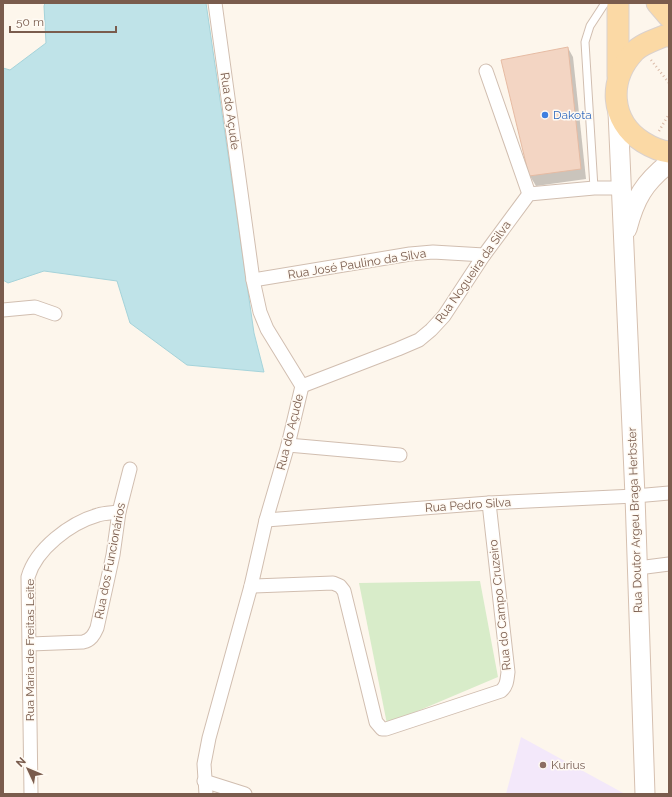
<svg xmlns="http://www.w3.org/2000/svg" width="672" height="797" font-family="Raleway,sans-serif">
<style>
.education{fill:#f3e8fa}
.green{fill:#d8ecc9}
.water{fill:#bfe3e8;stroke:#a5d3da}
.shadow{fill:#0003}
.building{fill:#f3d5c3;stroke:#e6bba3}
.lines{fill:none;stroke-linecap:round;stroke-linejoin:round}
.lane-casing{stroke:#d1beb0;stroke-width:9}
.street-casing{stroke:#d1beb0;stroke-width:15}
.secondary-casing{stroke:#d6c0b0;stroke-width:21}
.primary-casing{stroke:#dad1cd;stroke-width:23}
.path{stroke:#d9b8a5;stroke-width:2.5;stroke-dasharray:1 3;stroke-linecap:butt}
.lane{stroke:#fff;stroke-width:7}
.street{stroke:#fff;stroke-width:13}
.secondary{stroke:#fff;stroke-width:19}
.primary{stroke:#fbd9a5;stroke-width:21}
.shop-dot{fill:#3f7fe0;stroke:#fffaf3;stroke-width:1.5}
.education-dot{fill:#8d6e63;stroke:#fffaf3;stroke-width:1.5}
.labels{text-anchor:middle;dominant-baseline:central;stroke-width:3;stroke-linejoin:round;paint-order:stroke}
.street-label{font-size:12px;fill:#7a5c4d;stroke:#fffaf3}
.shop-label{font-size:12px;fill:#366cbe;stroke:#fffaf3;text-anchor:start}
.education-label{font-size:12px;fill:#785e54;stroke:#fffaf3;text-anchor:start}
</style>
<rect width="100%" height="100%" fill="#fdf6ec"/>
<!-- education -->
<path class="education" d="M521,737L625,794H506Z"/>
<!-- green -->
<path class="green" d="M480,581L498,677L387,724L359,583Z"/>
<!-- water -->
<path class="water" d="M45,3H206L254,333L264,372L187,365L130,323L117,281L44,271L8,283L3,280V68L10,70L46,43L44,6Z"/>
<!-- shadow -->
<path class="shadow" d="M568,48L573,57L586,179L536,186L530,176L502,61Z"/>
<!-- building -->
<path class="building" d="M568,47L581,169L529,176L501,60Z"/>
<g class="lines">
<!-- lane casing -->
<g class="lane-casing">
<path id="lane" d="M594,188L585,42L590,26L605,3"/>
</g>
<!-- street casing -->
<g class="street-casing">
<g id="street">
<path d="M486,71L529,194"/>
<path d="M253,280L410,254L433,252L484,255"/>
<path d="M3,310L35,307L55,314"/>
<path d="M302,386L398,349L419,340L431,330L444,316L484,255L529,194L594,188H622"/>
<path d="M288,445L400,455"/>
<path d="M266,520L489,503L635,496L669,493"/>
<path d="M638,568L669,564"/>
<path d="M251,586L333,583L340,586L344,591L376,722L382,729H386L501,691C507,686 507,680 508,672L489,503"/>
<path d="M30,644L83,642C91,640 94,635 97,628L113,555L119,512L130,469"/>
<path d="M204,781L245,794"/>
<path d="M31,794L28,577C36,549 70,523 98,515C104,513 112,513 119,512"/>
<path d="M206,794L204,764L209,738L251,586L266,520L288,445L302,386L267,329L260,312L253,280L215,3"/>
</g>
</g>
<!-- secondary casing -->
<g class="secondary-casing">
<g id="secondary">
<path d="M618,112L635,496L645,794"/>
<path d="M627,229C635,198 644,183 669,163"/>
</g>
</g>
<!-- primary casing -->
<g class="primary-casing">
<g id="primary">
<path d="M618,3V76"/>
<path d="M657,3L669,17"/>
<path d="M669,36H664C655,40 641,44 634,52C608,80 610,121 643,142C651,147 659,151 669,152"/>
</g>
</g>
<!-- path -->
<g class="path">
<path d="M651,60L669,83"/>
<path d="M659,131L669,114"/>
</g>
<!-- lane -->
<use href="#lane" class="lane"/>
<!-- street -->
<use href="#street" class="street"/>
<!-- secondary -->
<use href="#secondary" class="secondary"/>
<!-- primary -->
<use href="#primary" class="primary"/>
</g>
<!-- markers -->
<circle class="shop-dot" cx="545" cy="115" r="4"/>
<circle class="education-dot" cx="543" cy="765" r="4"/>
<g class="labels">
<!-- street labels -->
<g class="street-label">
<text transform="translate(230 111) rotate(82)">Rua do Açude</text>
<text transform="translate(357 264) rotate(-9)">Rua José Paulino da Silva</text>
<text transform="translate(473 272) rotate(-55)">Rua Nogueira da Silva</text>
<text transform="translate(290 432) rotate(-76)">Rua do Açude</text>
<text transform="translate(468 505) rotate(-4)">Rua Pedro Silva</text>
<text transform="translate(635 520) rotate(-92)">Rua Doutor Argeu Braga Herbster</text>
<text transform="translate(110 561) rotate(-79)">Rua dos Funcionários</text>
<text transform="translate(500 605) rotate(-96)">Rua do Campo Cruzeiro</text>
<text transform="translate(30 650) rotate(-90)">Rua Maria de Freitas Leite</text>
</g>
<!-- shop labels -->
<g class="shop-label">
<text x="553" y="115">Dakota</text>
</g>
<!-- education labels -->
<g class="education-label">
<text x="551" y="765">Kurius</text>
</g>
</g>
<!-- border -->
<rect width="672" height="797" fill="none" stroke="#7a5c4d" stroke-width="8"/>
<!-- north arrow -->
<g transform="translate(28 769) rotate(314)" stroke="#fffaf3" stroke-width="3" paint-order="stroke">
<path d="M0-3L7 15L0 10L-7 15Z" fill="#7a5c4d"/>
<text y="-6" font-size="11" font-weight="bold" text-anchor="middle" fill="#7a5c4d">N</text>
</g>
<!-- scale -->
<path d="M10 26v6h106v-6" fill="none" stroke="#7a5c4d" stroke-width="2"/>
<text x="16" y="26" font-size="12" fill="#7a5c4d" stroke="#fffaf3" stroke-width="3" paint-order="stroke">50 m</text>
</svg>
